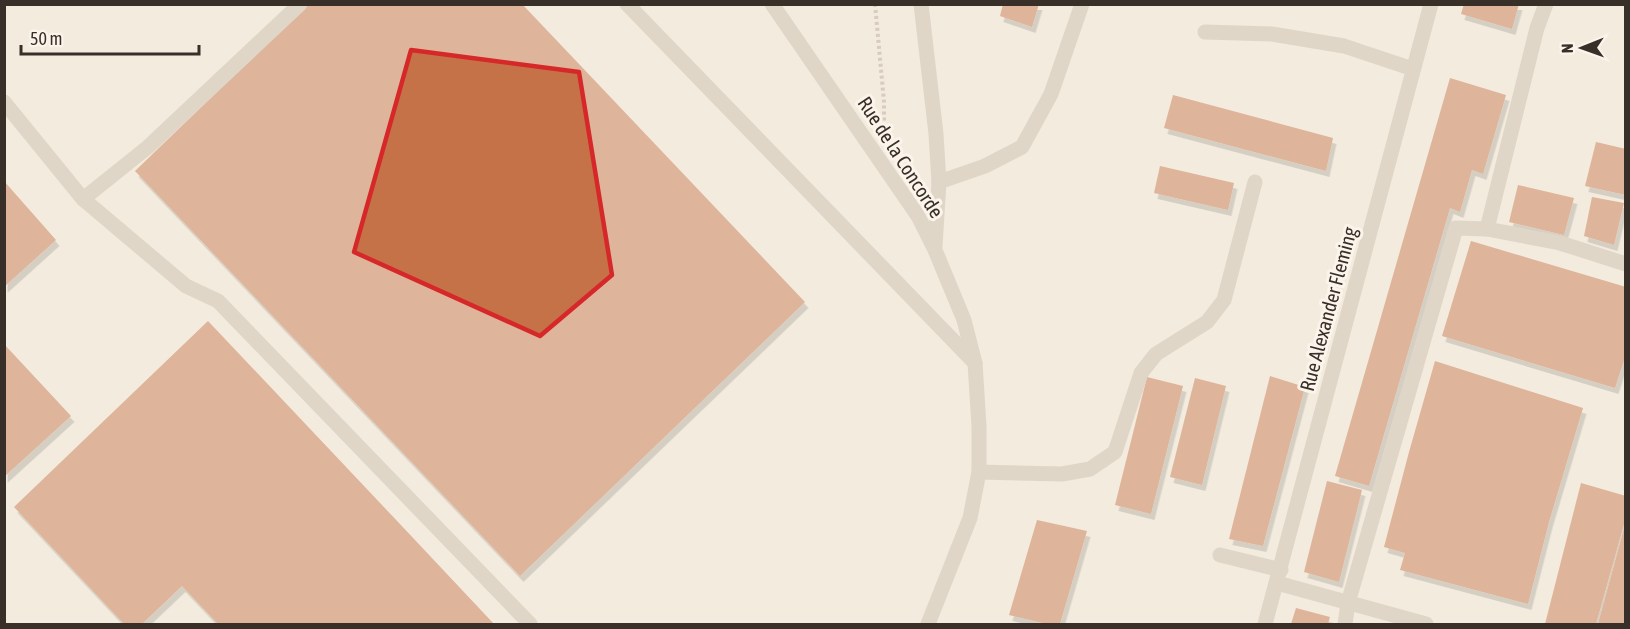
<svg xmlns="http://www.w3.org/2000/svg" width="1630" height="629" font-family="'Asap Condensed',sans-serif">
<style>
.building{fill:#c67249;filter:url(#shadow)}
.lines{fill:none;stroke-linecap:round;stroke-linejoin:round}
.path{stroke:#b7a694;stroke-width:4;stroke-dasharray:3 3;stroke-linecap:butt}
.minor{stroke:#cbbcaa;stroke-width:15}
.marked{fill:none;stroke:#d62828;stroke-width:4.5;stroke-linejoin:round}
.labels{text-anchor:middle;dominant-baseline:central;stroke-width:6;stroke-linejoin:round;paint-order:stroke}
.street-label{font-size:20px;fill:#382f29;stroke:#faf4eb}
</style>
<defs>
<filter id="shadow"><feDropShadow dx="3.5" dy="6" stdDeviation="0" flood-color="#0004"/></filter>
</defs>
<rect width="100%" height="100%" fill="#f3ebde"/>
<!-- building -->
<g class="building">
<path d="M308,4H522L805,302L520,576L135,171Z"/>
<path d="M1003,4H1039L1032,27L1000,16Z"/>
<path d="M1464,4H1519L1512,29L1461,14Z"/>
<path d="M1450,78L1506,95L1483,174L1472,170L1460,212L1450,208L1369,486L1335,476Z"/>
<path d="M1173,95L1333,138L1326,171L1164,128Z"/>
<path d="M1596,142L1626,149V195L1585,186Z"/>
<path d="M1160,166L1234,183L1228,210L1154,193Z"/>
<path d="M4,181L56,240L4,287Z"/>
<path d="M1518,185L1574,198L1564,235L1509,222Z"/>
<path d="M1592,197L1624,203L1614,245L1584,236Z"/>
<path d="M1471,241L1626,287V354L1615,388L1442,336Z"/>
<path d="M208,321L399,523L494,624H218L182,586L142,624H124L14,507Z"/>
<path d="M4,344L71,416L4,477Z"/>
<path d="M1435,361L1583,408L1549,522L1528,604L1400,570L1405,553L1384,547L1409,452Z"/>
<path d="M1270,376L1305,387L1263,546L1229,539Z"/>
<path d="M1147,377L1183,386L1151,514L1115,505Z"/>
<path d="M1195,378L1226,386L1202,485L1170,477Z"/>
<path d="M1327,481L1362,490L1339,582L1304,572Z"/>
<path d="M1581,483L1626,496V517L1596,624H1545Z"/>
<path d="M1037,520L1087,531L1060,624H1047L1009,615Z"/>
<path d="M1625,525L1626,624H1598Z"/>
<path d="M1296,608L1330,617L1328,624H1291Z"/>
</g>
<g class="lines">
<!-- path -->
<path class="path" d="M875,4L884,102V131"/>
<!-- minor -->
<g class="minor">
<path d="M627,4L975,363"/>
<path d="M772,4L918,216L935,250L964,320L975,363L979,426V472L970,518L928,624"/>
<path d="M921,4L936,134L939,182L935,246"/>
<path d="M1205,32L1272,34L1344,46L1413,69"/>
<path d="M4,102L83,199L186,286L218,301L530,624"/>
<path d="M939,182L985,166L1022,147L1051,94L1082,4"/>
<path d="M83,199L148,147L300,4"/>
<path d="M1487,229L1560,243L1626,264"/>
<path d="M979,472L1062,474L1090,469L1115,452L1141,373L1156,354L1207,322L1224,300L1255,182"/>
<path d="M1220,555L1281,570"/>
<path d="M1277,583L1426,624"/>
<path d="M1265,624L1431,4"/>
<path d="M1345,624L1348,603L1456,228L1487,229L1537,28L1546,4"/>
</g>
</g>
<!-- marked area -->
<path d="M0 0H1630V629H0ZM411,50L579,72L612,275L540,336L354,252Z" fill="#f3ebde" fill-opacity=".55" fill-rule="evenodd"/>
<path class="marked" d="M411,50L579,72L612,275L540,336L354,252Z"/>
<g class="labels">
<!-- street labels -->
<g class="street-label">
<text transform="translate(901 157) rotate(57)">Rue de la Concorde</text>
<text transform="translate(1328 309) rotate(-75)">Rue Alexander Fleming</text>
</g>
</g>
<!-- border -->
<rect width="1630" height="629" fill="none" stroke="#382f29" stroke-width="12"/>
<!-- north arrow -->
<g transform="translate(1582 48) rotate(269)" stroke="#faf4eb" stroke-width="4.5" paint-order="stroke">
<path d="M0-4.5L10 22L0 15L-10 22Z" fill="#382f29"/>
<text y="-9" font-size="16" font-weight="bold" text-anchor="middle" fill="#382f29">N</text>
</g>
<!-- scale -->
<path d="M21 45v9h178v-9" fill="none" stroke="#382f29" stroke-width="3"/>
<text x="30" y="45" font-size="18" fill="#382f29" stroke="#faf4eb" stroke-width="4.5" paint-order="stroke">50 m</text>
</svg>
